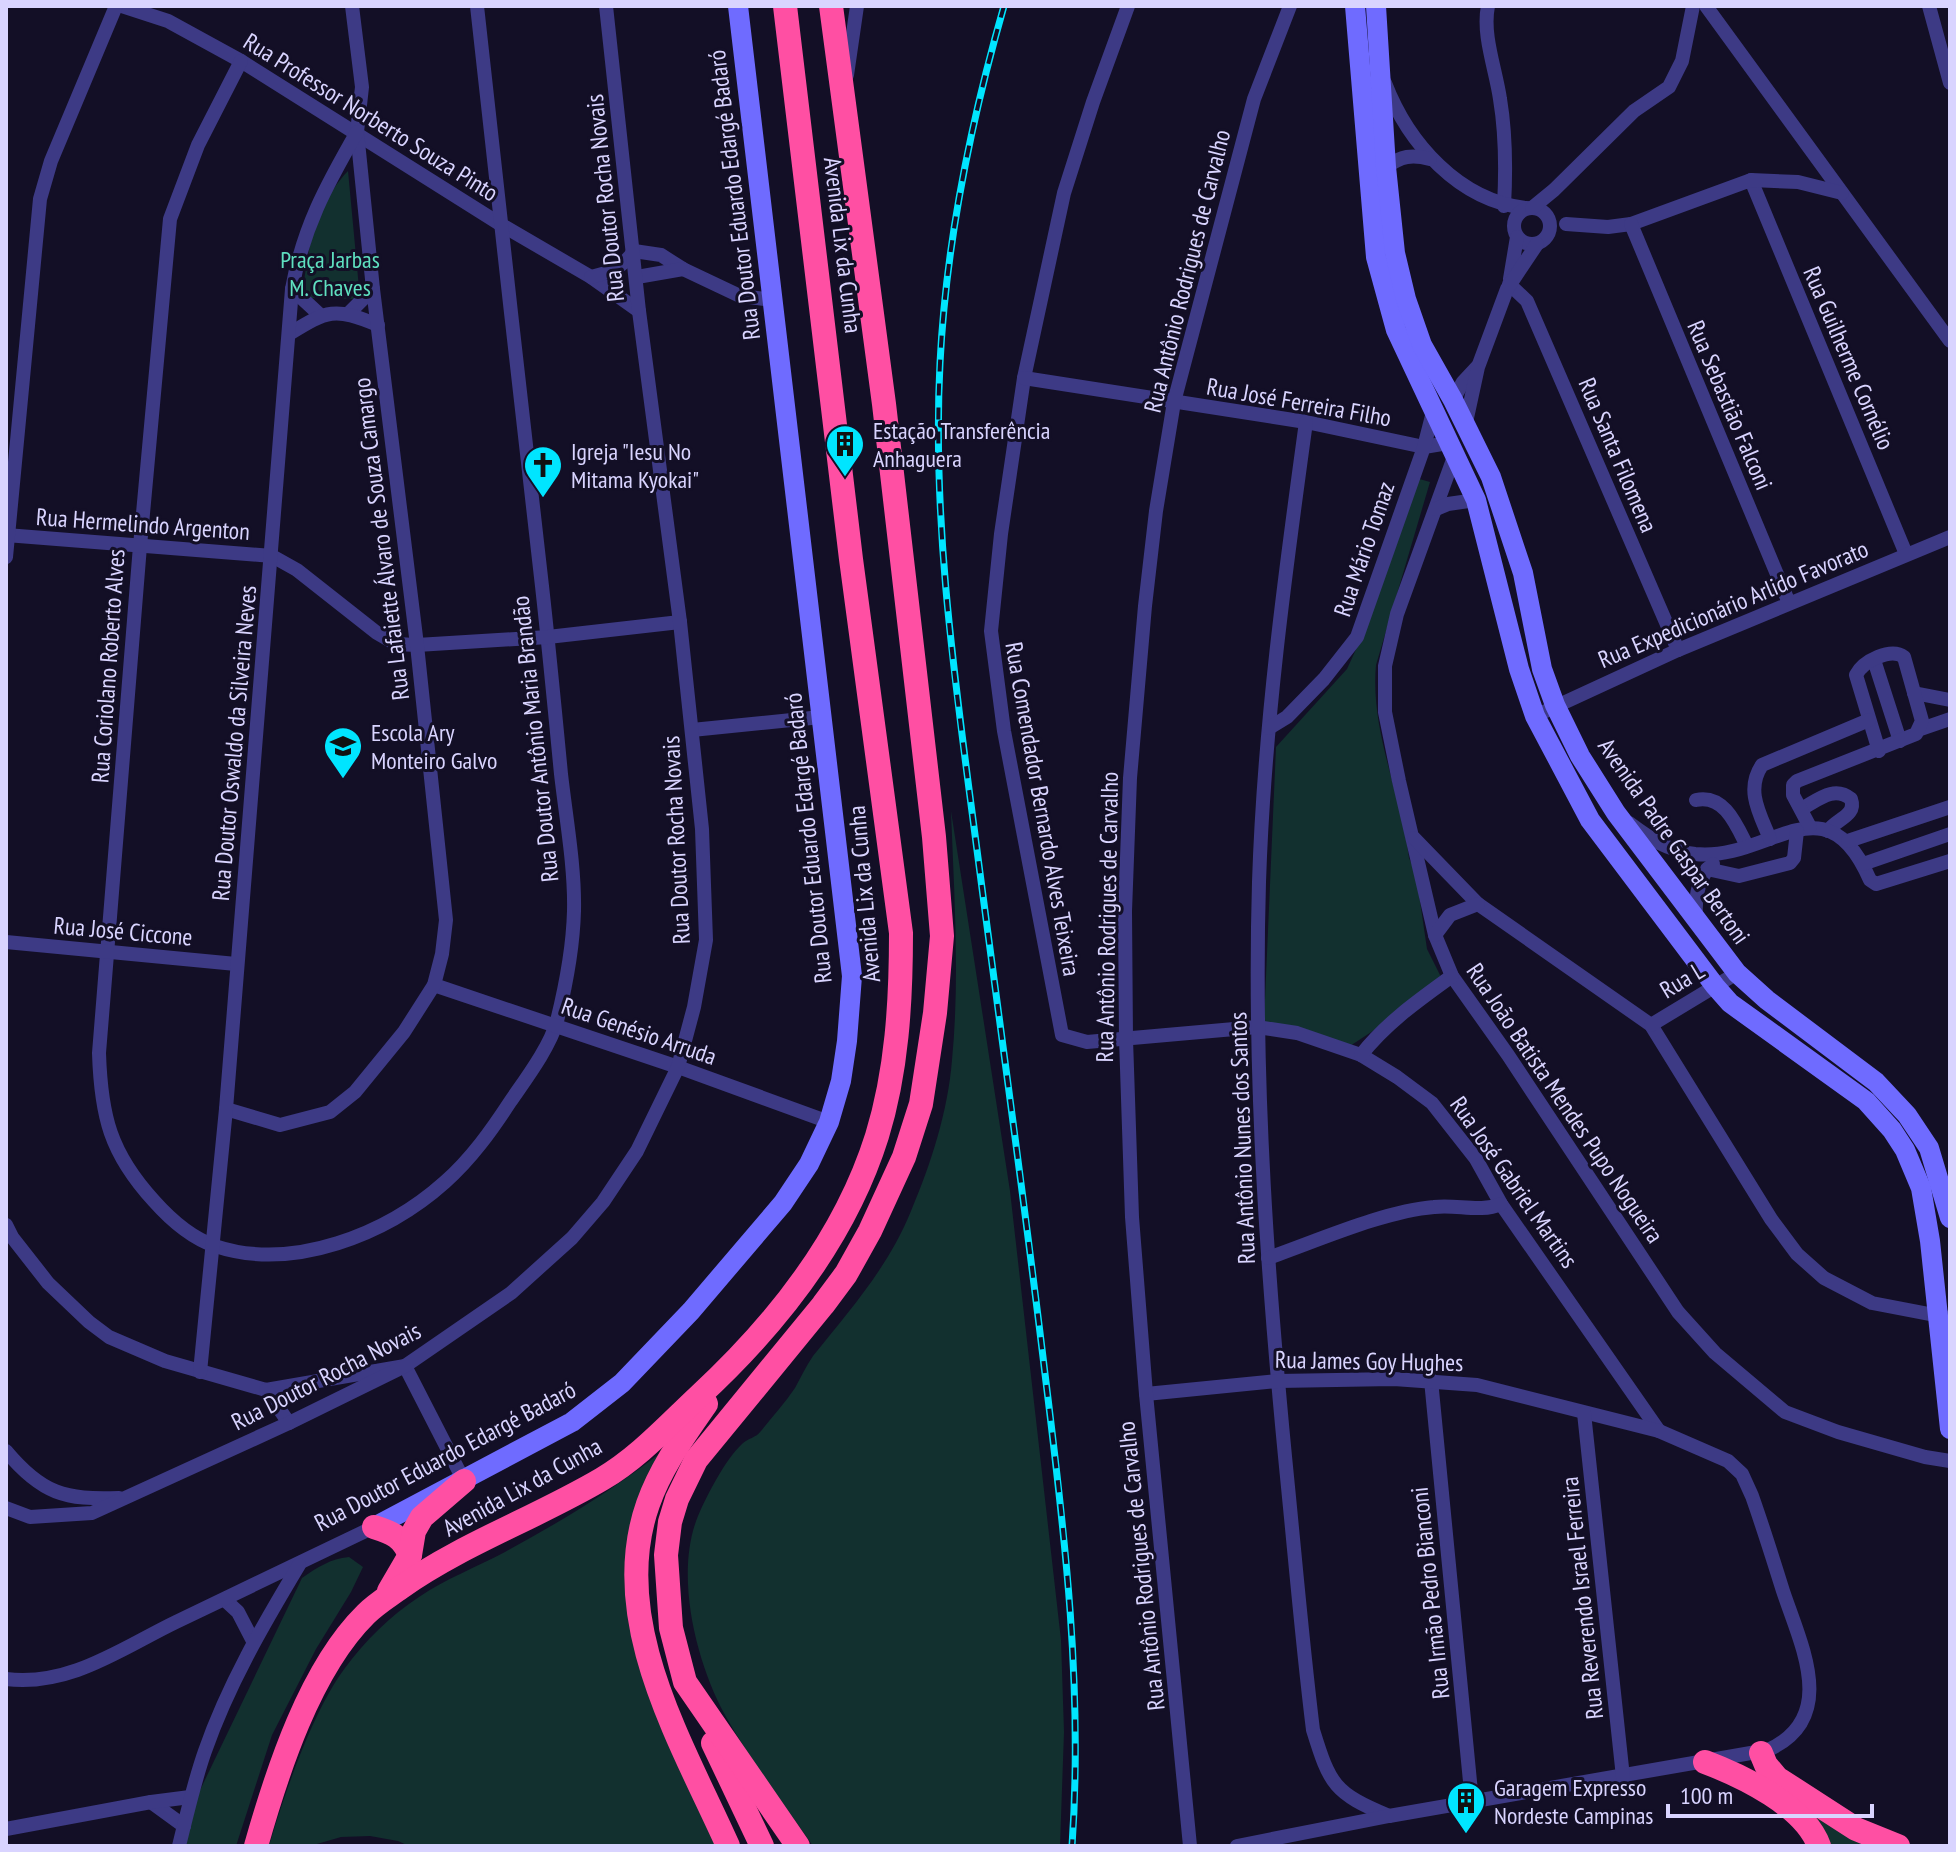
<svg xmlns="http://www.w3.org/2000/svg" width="1956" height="1852" font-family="'PT Sans Narrow',sans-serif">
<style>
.green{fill:#12302f}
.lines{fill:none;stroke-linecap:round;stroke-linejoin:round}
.street{stroke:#3d3a85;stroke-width:14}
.secondary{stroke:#6f6bff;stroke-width:20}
.highway{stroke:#ff4fa3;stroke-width:24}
.rail-casing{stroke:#00e5ff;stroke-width:7}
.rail{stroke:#130f26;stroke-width:4;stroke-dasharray:12;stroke-linecap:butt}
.labels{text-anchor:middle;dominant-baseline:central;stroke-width:6;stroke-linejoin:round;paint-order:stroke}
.street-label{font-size:24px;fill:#d9d4ff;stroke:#130f26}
.park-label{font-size:24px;fill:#5fe0c0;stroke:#130f26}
.poi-label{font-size:24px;fill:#d9d4ff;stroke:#130f26;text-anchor:start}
</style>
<rect width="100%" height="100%" fill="#130f26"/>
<!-- green -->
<g class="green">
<path d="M348,171L360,299L303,298C305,254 316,204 348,171Z"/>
<path d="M1416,478L1430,482L1376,665C1370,731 1401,793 1409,858L1416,874L1427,949L1441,977L1426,996L1350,1046L1264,1022L1276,747L1347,669L1364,632Z"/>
<path d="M951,811L1010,1191L1061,1640L1064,1732L1060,1846H813C783,1803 750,1760 725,1715C696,1662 674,1574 698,1516C707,1495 725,1460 742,1444C748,1438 756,1438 761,1431C772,1417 785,1403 795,1388C801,1377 806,1366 813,1356C850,1310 889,1266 911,1211C931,1164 948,1111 952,1060C960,977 954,894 951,811Z"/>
<path d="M663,1451L631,1574L724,1846H409L398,1841L370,1836L341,1837L310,1846H269C284,1795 313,1710 345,1668C364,1642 391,1615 419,1597C445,1579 477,1567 505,1552C560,1522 613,1490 663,1451Z"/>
<path d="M349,1557L363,1567L351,1592L316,1649L272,1735L236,1846H186L190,1811L302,1578C318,1567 330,1559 349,1557Z"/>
<path d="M1783,1791L1880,1846H1829Z"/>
</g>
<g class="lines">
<!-- street -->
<g class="street">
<path d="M122,6L168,21L241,61L500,224L591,277L639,311"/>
<path d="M1128,6L1093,102L1064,193L1024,378L1001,534L991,631L1004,731L1062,1035L1087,1042L1257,1027L1297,1033L1361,1055L1397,1077L1432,1103L1476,1159L1501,1204L1659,1431"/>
<path d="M1488,6C1482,35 1496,70 1500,99C1506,135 1506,170 1504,206"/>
<path d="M1706,6L1950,341"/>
<path d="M1929,6L1950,83"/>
<path d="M241,61L198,145L170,219L140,546L99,1053C101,1116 110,1153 154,1201C170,1219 192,1238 215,1246C293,1272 387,1234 445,1182C471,1159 491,1131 510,1102C525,1080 550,1047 557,1021C566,985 573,948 574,911C575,867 566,818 561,774C555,711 549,649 542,586C520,393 498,199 477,6"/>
<path d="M847,75L857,6"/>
<path d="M1385,83C1408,143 1459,201 1526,208"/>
<path d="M1386,167C1401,156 1412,154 1430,159"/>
<path d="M1751,180L1906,554"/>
<circle cx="1532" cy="226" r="18"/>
<path d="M1532,208L1554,190L1634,111L1669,87L1682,61L1693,6"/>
<path d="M1566,224L1608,227L1631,224L1751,180L1798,182L1842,193"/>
<path d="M1631,224L1789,603"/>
<path d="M591,277C611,272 622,268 634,251L661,255L683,269L740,296L773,300"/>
<path d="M637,277L683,269"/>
<path d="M1510,279L1517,237"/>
<path d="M1509,284L1527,301L1678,650"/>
<path d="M292,289L320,315"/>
<path d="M349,313L373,289"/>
<path d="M289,334C328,310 334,307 378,325"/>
<path d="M1024,378L1306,422L1424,447L1448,443"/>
<path d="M1453,400L1463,382L1477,367"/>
<path d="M1306,422C1285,574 1264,728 1259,882C1253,1084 1268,1286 1288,1487C1296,1568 1303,1649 1313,1730C1330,1785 1334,1793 1389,1816"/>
<path d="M1465,427L1478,367L1507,289L1537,244"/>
<path d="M1454,457L1397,614L1385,666V712L1399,781L1435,935L1452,976L1508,1055L1678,1312L1715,1353L1785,1412L1838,1432L1925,1457L1950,1461"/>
<path d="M1436,509L1448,504L1476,500"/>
<path d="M6,535L272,556L297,570L377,633L396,644L417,645L548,637L680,622"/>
<path d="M6,557L40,199L51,161L116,6"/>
<path d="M1874,660L1900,741"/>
<path d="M1914,693L1950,700"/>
<path d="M1535,716L1678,650L1950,537"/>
<path d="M1269,728L1287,717L1324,679L1357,637L1424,447L1433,412"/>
<path d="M1921,729L1950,719"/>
<path d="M692,730L821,717"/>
<path d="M1696,800C1724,794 1736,824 1747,846"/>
<path d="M1801,809C1818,800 1834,785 1851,799C1857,816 1836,819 1828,831"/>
<path d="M1629,823C1652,840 1666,850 1695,854C1769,862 1825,776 1870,880L1876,884L1950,861"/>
<path d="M1810,827L1793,795V785L1797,781L1916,734L1922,721L1904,657C1891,647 1863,661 1856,675L1879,751"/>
<path d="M1414,838L1478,904L1651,1025L1771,1219L1797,1254L1824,1278L1872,1303L1950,1318"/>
<path d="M1770,839C1760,814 1745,790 1762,765L1869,720"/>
<path d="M1848,841L1950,807"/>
<path d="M1863,864L1950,834"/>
<path d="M1707,869L1739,876L1790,863L1794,858L1797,831"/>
<path d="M1696,918C1695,900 1697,877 1713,864"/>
<path d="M1435,935L1450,915L1478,904"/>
<path d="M6,942L236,964"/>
<path d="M434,985L678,1067L829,1122"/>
<path d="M1651,1025L1737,973"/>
<path d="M1361,1055C1387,1022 1419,1000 1452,976"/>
<path d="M226,1109L280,1125L330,1112L355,1092L404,1032L434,985L442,954L446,920L417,645L373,289L357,132L362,87L352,6"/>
<path d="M6,1225L12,1237L48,1283L89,1322L109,1337L165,1361L266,1390L405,1366L464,1481"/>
<path d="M1268,1258C1317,1241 1384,1211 1434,1207C1457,1204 1480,1213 1501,1204"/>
<path d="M200,1372L226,1109L292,289C303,228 326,186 357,132"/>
<path d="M1431,1380L1472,1802"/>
<path d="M266,1390L289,1423"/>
<path d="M1146,1394L1278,1381L1394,1379L1477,1385L1659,1431L1728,1461L1742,1474L1752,1496C1763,1527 1773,1559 1783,1591C1801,1645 1839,1718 1768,1750L1389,1816L1237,1846"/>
<path d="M1584,1413L1623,1777"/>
<path d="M6,1451C42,1494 65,1500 119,1498"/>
<path d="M6,1508L30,1517L92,1513L289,1423L405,1366L511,1293L572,1238L603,1202L637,1151L678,1067L694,1007L706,940L702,829L680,622L639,311L606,6"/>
<path d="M225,1600L238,1612L253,1641"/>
<path d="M6,1679C70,1687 122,1648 176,1622C242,1591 308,1559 374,1527"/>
<path d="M151,1802L184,1826"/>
<path d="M6,1829L151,1802L190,1797"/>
<path d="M179,1846C187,1814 194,1782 205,1751C228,1685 263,1625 299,1565"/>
<path d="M1190,1846L1146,1394L1132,1217L1126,1039L1125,911L1130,778L1145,606L1156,511L1174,402L1254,99L1290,6"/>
</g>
<!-- secondary -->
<g class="secondary">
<path d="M1355,6L1376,257L1396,330L1476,500L1519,669L1535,716L1590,820L1715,986L1730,1003L1866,1101L1892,1130L1905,1150L1921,1188L1930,1241L1950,1429"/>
<path d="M1376,6L1386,167L1395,253L1406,299L1422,345L1453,400L1491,477L1523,573L1542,669L1555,705L1580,756L1616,813L1737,973L1767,1000L1876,1082L1907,1115L1929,1148L1950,1218"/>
<path d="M374,1527L572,1422L622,1383L691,1311L783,1203L809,1164L829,1122L841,1081L847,1041L852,976L738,6"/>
</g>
<!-- highway -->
<g class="highway">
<path d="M706,1404C684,1436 661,1467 648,1504C607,1620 682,1743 728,1846"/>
<path d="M374,1527C393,1533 402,1537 410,1555"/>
<path d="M389,1591L410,1555L414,1531L422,1517L464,1481"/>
<path d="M713,1743L762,1846"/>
<path d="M1761,1753L1766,1765L1777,1778L1856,1829L1898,1846"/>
<path d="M1705,1762C1742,1776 1805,1806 1819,1846"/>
<path d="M256,1846C277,1772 310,1669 366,1614C376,1604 389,1596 400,1588C462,1544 536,1518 602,1479C638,1458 667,1426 698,1397C775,1326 845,1238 877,1136C897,1071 901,1002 901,933L851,559L785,6"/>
<path d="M798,1846L685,1682L671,1628L666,1555L670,1522L677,1499L696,1460L823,1305L846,1274L870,1231L904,1157L921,1104L935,1013L942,936L934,837L884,404L831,6"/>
</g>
<!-- rail casing -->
<g class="rail-casing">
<path id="rail" d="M1004,6C971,121 946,243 940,363C932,517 954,675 974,827C998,1012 1024,1197 1046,1382C1065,1536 1083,1690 1072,1846"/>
</g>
<!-- rail -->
<use href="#rail" class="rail"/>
</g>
<!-- icons -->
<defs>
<g id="building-pin" transform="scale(2)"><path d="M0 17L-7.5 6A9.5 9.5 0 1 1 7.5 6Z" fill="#00e5ff" stroke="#130f26"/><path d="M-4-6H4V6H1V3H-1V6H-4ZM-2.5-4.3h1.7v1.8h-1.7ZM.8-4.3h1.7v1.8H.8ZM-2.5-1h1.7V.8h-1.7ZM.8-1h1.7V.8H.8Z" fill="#111"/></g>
<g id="church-pin" transform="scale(2)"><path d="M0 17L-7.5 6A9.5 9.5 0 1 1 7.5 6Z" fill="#00e5ff" stroke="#130f26"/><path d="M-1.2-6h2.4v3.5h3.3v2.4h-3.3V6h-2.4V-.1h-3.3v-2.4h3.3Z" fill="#111"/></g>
<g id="school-pin" transform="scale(2)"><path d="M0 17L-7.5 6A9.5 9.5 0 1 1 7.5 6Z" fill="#00e5ff" stroke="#130f26"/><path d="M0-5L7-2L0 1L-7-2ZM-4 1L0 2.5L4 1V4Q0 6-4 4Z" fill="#111"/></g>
</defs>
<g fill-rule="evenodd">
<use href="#building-pin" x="845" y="444"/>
<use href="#church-pin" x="543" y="465"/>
<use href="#school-pin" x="343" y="746"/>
<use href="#building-pin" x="1466" y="1801"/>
</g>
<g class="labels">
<!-- street labels -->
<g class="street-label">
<text transform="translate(371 117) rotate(32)">Rua Professor Norberto Souza Pinto</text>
<text transform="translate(734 195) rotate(-97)">Rua Doutor Eduardo Edargé Badaró</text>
<text transform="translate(605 198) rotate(-96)">Rua Doutor Rocha Novais</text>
<text transform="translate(843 245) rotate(83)">Avenida Lix da Cunha</text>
<text transform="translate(1187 271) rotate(-76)">Rua Antônio Rodrigues de Carvalho</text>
<text transform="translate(1849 358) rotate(67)">Rua Guilherme Cornélio</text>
<text transform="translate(1299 402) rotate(10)">Rua José Ferreira Filho</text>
<text transform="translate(1730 405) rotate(67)">Rua Sebastião Falconi</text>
<text transform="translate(1618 455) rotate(67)">Rua Santa Filomena</text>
<text transform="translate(143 524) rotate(4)">Rua Hermelindo Argenton</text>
<text transform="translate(381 539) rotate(-97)">Rua Lafaiette Álvaro de Souza Camargo</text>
<text transform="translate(1364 549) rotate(-71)">Rua Mário Tomaz</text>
<text transform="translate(1733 604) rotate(-23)">Rua Expedicionário Arlido Favorato</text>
<text transform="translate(108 666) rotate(-86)">Rua Coriolano Roberto Alves</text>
<text transform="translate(535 739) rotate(-96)">Rua Doutor Antônio Maria Brandão</text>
<text transform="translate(234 743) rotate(-85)">Rua Doutor Oswaldo da Silveira Neves</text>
<text transform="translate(1043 809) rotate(80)">Rua Comendador Bernardo Alves Teixeira</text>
<text transform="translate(808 838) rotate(-96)">Rua Doutor Eduardo Edargé Badaró</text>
<text transform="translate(676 840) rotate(-93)">Rua Doutor Rocha Novais</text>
<text transform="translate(1674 841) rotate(55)">Avenida Padre Gaspar Bertoni</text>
<text transform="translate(864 894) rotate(-95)">Avenida Lix da Cunha</text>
<text transform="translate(1107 917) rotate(-89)">Rua Antônio Rodrigues de Carvalho</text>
<text transform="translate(123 931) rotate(5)">Rua José Ciccone</text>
<text transform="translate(1682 980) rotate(-31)">Rua L</text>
<text transform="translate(639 1031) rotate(19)">Rua Genésio Arruda</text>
<text transform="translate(1565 1103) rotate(56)">Rua João Batista Mendes Pupo Nogueira</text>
<text transform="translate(1242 1138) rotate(-92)">Rua Antônio Nunes dos Santos</text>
<text transform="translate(1514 1182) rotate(55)">Rua José Gabriel Martins</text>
<text transform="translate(1369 1361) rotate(1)">Rua James Goy Hughes</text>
<text transform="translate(326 1376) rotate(-27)">Rua Doutor Rocha Novais</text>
<text transform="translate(445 1456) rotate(-28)">Rua Doutor Eduardo Edargé Badaró</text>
<text transform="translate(522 1487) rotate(-29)">Avenida Lix da Cunha</text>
<text transform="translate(1141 1566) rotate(-96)">Rua Antônio Rodrigues de Carvalho</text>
<text transform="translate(1430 1593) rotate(-96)">Rua Irmão Pedro Bianconi</text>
<text transform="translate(1582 1598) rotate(-96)">Rua Reverendo Israel Ferreira</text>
</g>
<!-- park labels -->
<g class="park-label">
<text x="330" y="259">Praça Jarbas<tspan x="330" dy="28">M. Chaves</tspan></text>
</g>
<!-- poi labels -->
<g class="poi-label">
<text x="873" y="430">Estação Transferência<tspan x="873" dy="28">Anhaguera</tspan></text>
<text x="571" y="451">Igreja "Iesu No<tspan x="571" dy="28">Mitama Kyokai"</tspan></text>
<text x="371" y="732">Escola Ary<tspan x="371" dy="28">Monteiro Galvo</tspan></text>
<text x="1494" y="1787">Garagem Expresso<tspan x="1494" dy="28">Nordeste Campinas</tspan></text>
</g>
</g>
<!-- border -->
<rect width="1956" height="1852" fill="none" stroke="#d9d4ff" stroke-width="16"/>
<!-- scale -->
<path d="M1668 1804v12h204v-12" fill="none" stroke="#d9d4ff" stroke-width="4"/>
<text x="1680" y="1804" font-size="24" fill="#d9d4ff" stroke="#130f26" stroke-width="6" paint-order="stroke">100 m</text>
</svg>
